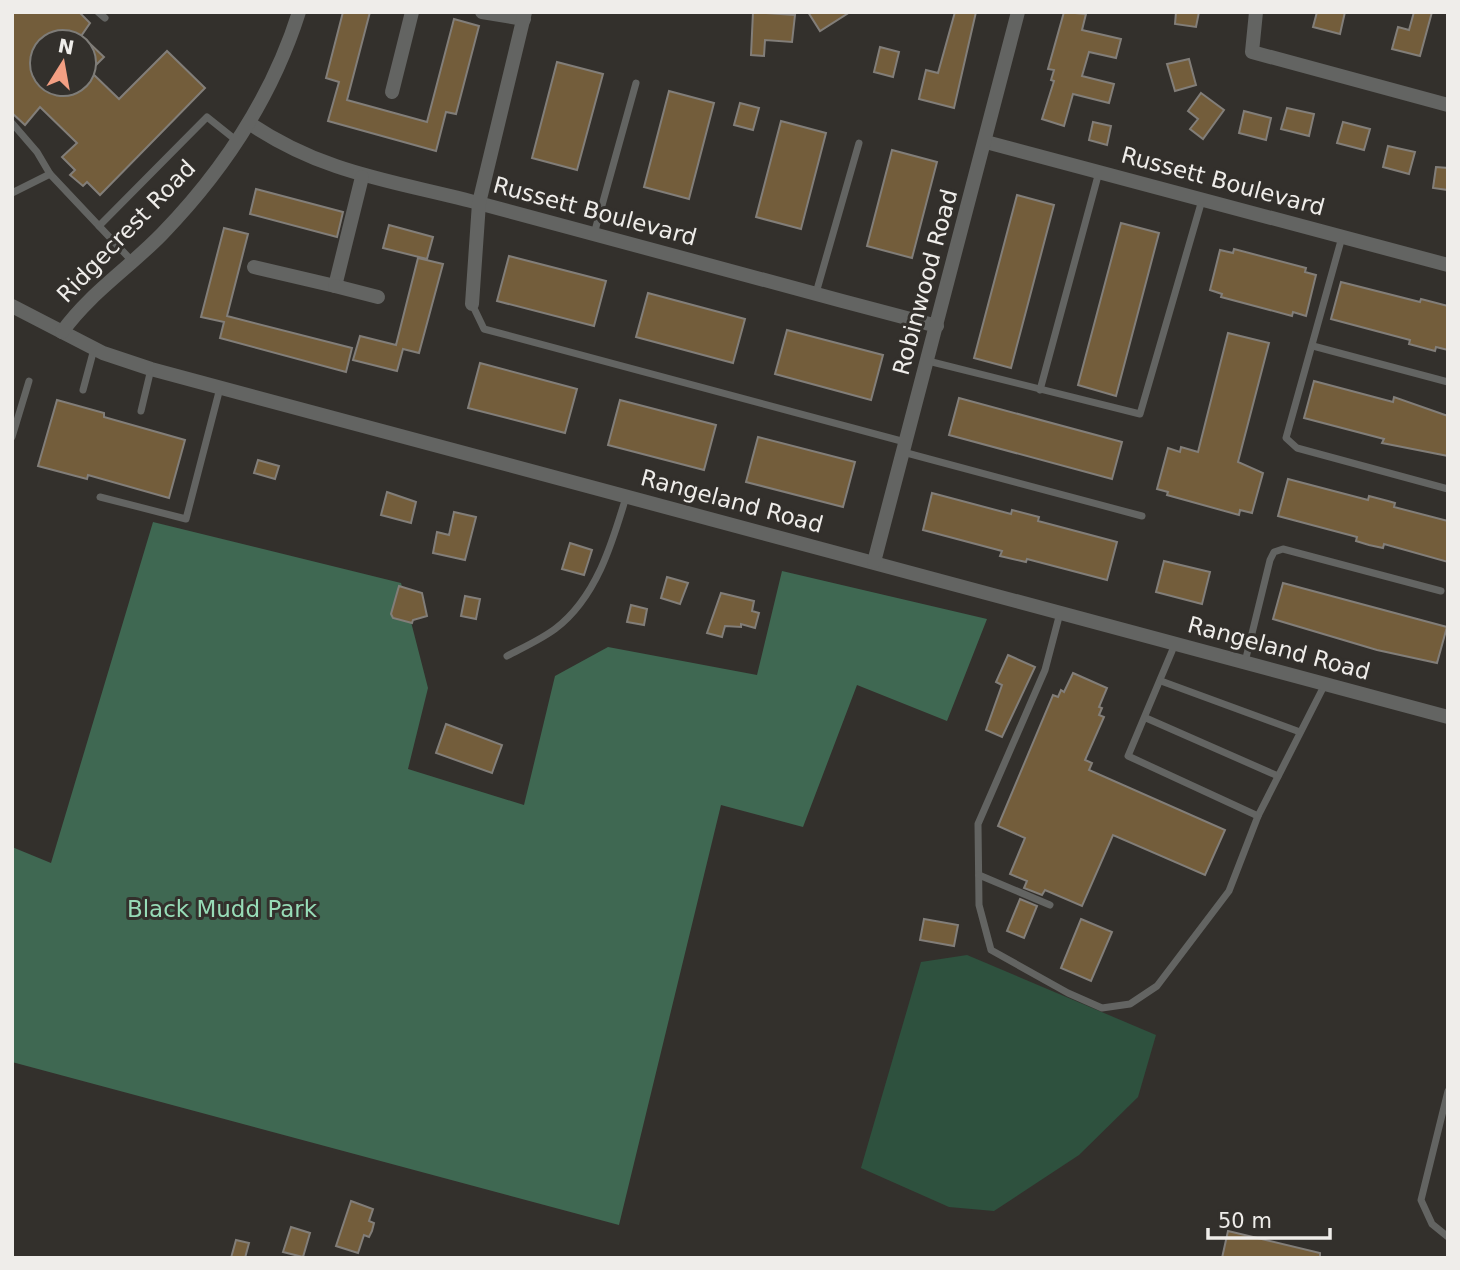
<svg xmlns="http://www.w3.org/2000/svg" width="1460" height="1270" font-family="'DejaVu Sans',sans-serif">
<style>
.green{fill:#2e513e}
.forest{fill:#3f6852}
.building{fill:#735d3b;stroke:#827e79;stroke-width:2}
.lines{fill:none;stroke-linecap:round;stroke-linejoin:round}
.service{stroke:#636462;stroke-width:7}
.minor{stroke:#636462;stroke-width:14}
.labels{text-anchor:middle;dominant-baseline:central;stroke-width:6;stroke-linejoin:round;paint-order:stroke}
.street-label{font-size:23px;fill:#efedea;stroke:#33302c}
.park-label{font-size:23px;fill:#97dcb7;stroke:#33302c}
</style>
<rect width="100%" height="100%" fill="#33302c"/>
<!-- green -->
<path class="green" d="M967,955L1156,1035L1138,1097L1079,1155L994,1211L949,1207L861,1168L921,962Z"/>
<!-- forest -->
<path class="forest" d="M153,522L401,583L428,688L408,769L524,805L555,676L608,647L757,675L782,571L987,619L947,721L857,685L803,827L721,805L619,1225L12,1062V847L51,863Z"/>
<!-- building -->
<g class="building">
<path d="M12,12H79L90,23L77,42H42V84H84V38L104,57L90,71L119,99L167,51L205,88L100,195L87,182L83,186L70,175L75,170L62,157L77,143L40,107L25,125L12,113Z"/>
<path d="M343,12H370L347,100L427,122L454,19L479,26L456,114L446,112L436,151L328,121L339,82L326,78Z"/>
<path d="M753,12L795,15L792,42L765,40L764,56L751,55Z"/>
<path d="M808,12H850L820,31Z"/>
<path d="M955,12H976L954,108L919,99L926,70L938,73Z"/>
<path d="M1064,12L1086,14L1082,30L1121,39L1116,58L1089,52L1082,76L1114,84L1109,103L1073,94L1064,126L1042,119L1054,81L1051,80L1054,70L1048,69Z"/>
<path d="M1176,12H1199L1196,27L1175,24Z"/>
<path d="M1317,12H1345L1340,34L1313,27Z"/>
<path d="M1414,12H1432L1420,56L1392,49L1398,27L1409,30Z"/>
<path d="M880,47L899,52L893,77L874,72Z"/>
<path d="M1189,59L1196,85L1175,91L1167,64Z"/>
<path d="M557,62L603,74L577,170L532,158Z"/>
<path d="M669,91L714,103L689,199L644,187Z"/>
<path d="M1201,93L1224,110L1203,139L1190,129L1198,119L1188,111Z"/>
<path d="M740,103L759,108L753,130L734,125Z"/>
<path d="M1287,108L1314,114L1309,136L1281,129Z"/>
<path d="M1244,111L1271,118L1266,140L1239,133Z"/>
<path d="M781,121L826,133L801,229L756,217Z"/>
<path d="M1093,122L1111,126L1107,145L1089,140Z"/>
<path d="M1343,122L1370,129L1364,150L1337,143Z"/>
<path d="M1388,146L1415,152L1409,174L1383,167Z"/>
<path d="M892,150L937,162L912,258L867,246Z"/>
<path d="M1436,167L1448,168V190L1433,188Z"/>
<path d="M256,189L343,212L337,237L250,214Z"/>
<path d="M1017,195L1054,205L1011,368L974,358Z"/>
<path d="M1121,223L1159,233L1116,396L1078,385Z"/>
<path d="M389,225L433,237L427,259L383,248Z"/>
<path d="M224,228L248,234L227,316L352,348L346,372L220,338L224,322L201,317Z"/>
<path d="M1234,249L1306,268L1305,272L1316,275L1306,316L1293,312L1292,316L1266,309L1221,297L1222,294L1210,290L1220,250L1233,253Z"/>
<path d="M509,256L606,281L594,326L497,301Z"/>
<path d="M418,258L443,264L419,353L403,349L397,371L353,360L360,336L396,345Z"/>
<path d="M1341,282L1420,302L1421,299L1448,306V350L1436,347L1435,351L1409,344L1410,340L1331,319Z"/>
<path d="M648,293L745,319L733,363L636,337Z"/>
<path d="M787,330L883,355L871,400L775,374Z"/>
<path d="M1228,333L1269,343L1238,462L1263,473L1252,513L1240,510L1239,515L1167,495L1168,492L1157,489L1168,448L1180,452L1181,447L1198,452Z"/>
<path d="M480,363L577,389L565,433L468,408Z"/>
<path d="M1314,381L1393,402L1394,397L1448,416V456L1382,443L1384,439L1304,418Z"/>
<path d="M959,398L1122,442L1112,479L949,435Z"/>
<path d="M57,400L104,413V417L185,440L169,498L88,475L87,479L38,466Z"/>
<path d="M620,400L716,425L704,470L608,445Z"/>
<path d="M758,437L855,462L843,507L746,482Z"/>
<path d="M258,460L279,466L275,479L254,473Z"/>
<path d="M1288,479L1368,500L1369,496L1388,501L1395,503L1394,507L1448,521V562L1384,544L1383,548L1369,545L1356,541L1357,537L1278,516Z"/>
<path d="M387,492L416,502L411,523L381,515Z"/>
<path d="M932,493L1011,514L1012,510L1039,517L1038,521L1117,542L1107,580L1027,559L1026,562L1000,556L1002,551L923,530Z"/>
<path d="M454,512L476,517L465,560L433,553L437,532L449,535Z"/>
<path d="M570,543L592,550L584,575L562,569Z"/>
<path d="M1164,561L1210,572L1202,604L1156,592Z"/>
<path d="M667,577L688,583L680,604L661,598Z"/>
<path d="M1283,583L1447,627L1437,663L1377,650L1273,619Z"/>
<path d="M399,586L422,593L427,616L413,620L412,623L393,618L391,614Z"/>
<path d="M721,593L754,601L752,611L759,613L755,628L741,624V627L725,626L722,637L707,633Z"/>
<path d="M465,596L480,599L476,619L461,616Z"/>
<path d="M631,605L647,609L644,625L627,622Z"/>
<path d="M1008,655L1035,667L1002,737L986,730L1002,685L996,682Z"/>
<path d="M1073,673L1107,688L1099,707L1102,708L1099,715L1104,717L1085,760L1092,763L1089,770L1225,830L1205,875L1113,835L1082,906L1045,890L1042,895L1024,888L1027,881L1010,874L1025,838L998,826L1053,695L1058,697L1061,690L1064,692Z"/>
<path d="M446,724L502,745L492,773L436,753Z"/>
<path d="M1020,899L1037,906L1024,938L1007,931Z"/>
<path d="M924,919L958,925L954,946L920,940Z"/>
<path d="M1081,919L1112,932L1091,981L1061,968Z"/>
<path d="M351,1201L373,1209L369,1221L374,1223L372,1231L369,1237L364,1235L358,1253L336,1246Z"/>
<path d="M291,1227L310,1233L303,1257L283,1252Z"/>
<path d="M1228,1231L1320,1253V1258H1222Z"/>
<path d="M236,1240L249,1243L245,1258H231Z"/>
</g>
<g class="lines">
<!-- service -->
<g class="service">
<path d="M98,12L105,18"/>
<path d="M12,123L37,152L50,174L132,261"/>
<path d="M12,193L50,174"/>
<path d="M99,226L207,117L237,141"/>
<path d="M594,234L636,83"/>
<path d="M1342,237L1286,438L1297,448L1448,489"/>
<path d="M816,293L859,143"/>
<path d="M472,304L484,329L905,442"/>
<path d="M1313,346L1448,382"/>
<path d="M928,361L1140,414L1202,200"/>
<path d="M83,390L94,349"/>
<path d="M1040,390L1099,172"/>
<path d="M141,411L151,369"/>
<path d="M12,437L29,381"/>
<path d="M903,452L1142,516"/>
<path d="M100,497L186,519L220,388"/>
<path d="M1060,613L1045,670L978,824L979,905L991,950L1068,993L1102,1008L1130,1004L1157,986L1229,891L1258,816L1325,684"/>
<path d="M1175,644L1128,756L1258,816"/>
<path d="M507,656C522,648 540,640 555,629C596,598 612,544 626,497"/>
<path d="M1245,662L1270,560L1274,552L1283,549L1441,591"/>
<path d="M1161,681L1300,732"/>
<path d="M1146,718L1278,776"/>
<path d="M979,875L1050,905"/>
<path d="M1448,1091L1421,1200L1432,1224L1448,1237"/>
</g>
<!-- minor -->
<g class="minor">
<path d="M482,12L524,19"/>
<path d="M1256,12L1252,52L1448,105"/>
<path d="M392,92L412,12"/>
<path d="M249,123C326,175 396,181 482,204C633,245 785,286 937,326"/>
<path d="M986,142L1448,265"/>
<path d="M254,267L335,286L362,177"/>
<path d="M335,286L378,297"/>
<path d="M472,304L479,203L525,12"/>
<path d="M12,306L103,353L151,369L1448,717"/>
<path d="M62,332C90,293 129,268 162,234C223,171 272,97 299,12"/>
<path d="M874,562L1018,12"/>
</g>
</g>
<g class="labels">
<!-- street labels -->
<g class="street-label">
<text transform="translate(1223 181) rotate(15)">Russett Boulevard</text>
<text transform="translate(595 211) rotate(15)">Russett Boulevard</text>
<text transform="translate(126 231) rotate(-46)">Ridgecrest Road</text>
<text transform="translate(925 282) rotate(-75)">Robinwood Road</text>
<text transform="translate(732 501) rotate(15)">Rangeland Road</text>
<text transform="translate(1279 648) rotate(15)">Rangeland Road</text>
</g>
<!-- park labels -->
<g class="park-label">
<text x="222" y="909">Black Mudd Park</text>
</g>
</g>
<!-- border -->
<rect width="1460" height="1270" fill="none" stroke="#efedea" stroke-width="28"/>
<!-- north arrow -->
<g transform="translate(63 63) rotate(11)"><circle r="33" fill="#33302c" stroke="#7e7c78" stroke-width="2"/>
<path d="M0-5L12 26L0 18L-12 26Z" fill="#f39f83"/>
<text y="-10" font-size="19" font-weight="bold" text-anchor="middle" fill="#efedea">N</text>
</g>
<!-- scale -->
<path d="M1208 1228v10h122v-10" fill="none" stroke="#efedea" stroke-width="3.5"/>
<text x="1218" y="1228" font-size="21" fill="#efedea" stroke="#33302c" stroke-width="5" paint-order="stroke">50 m</text>
</svg>
